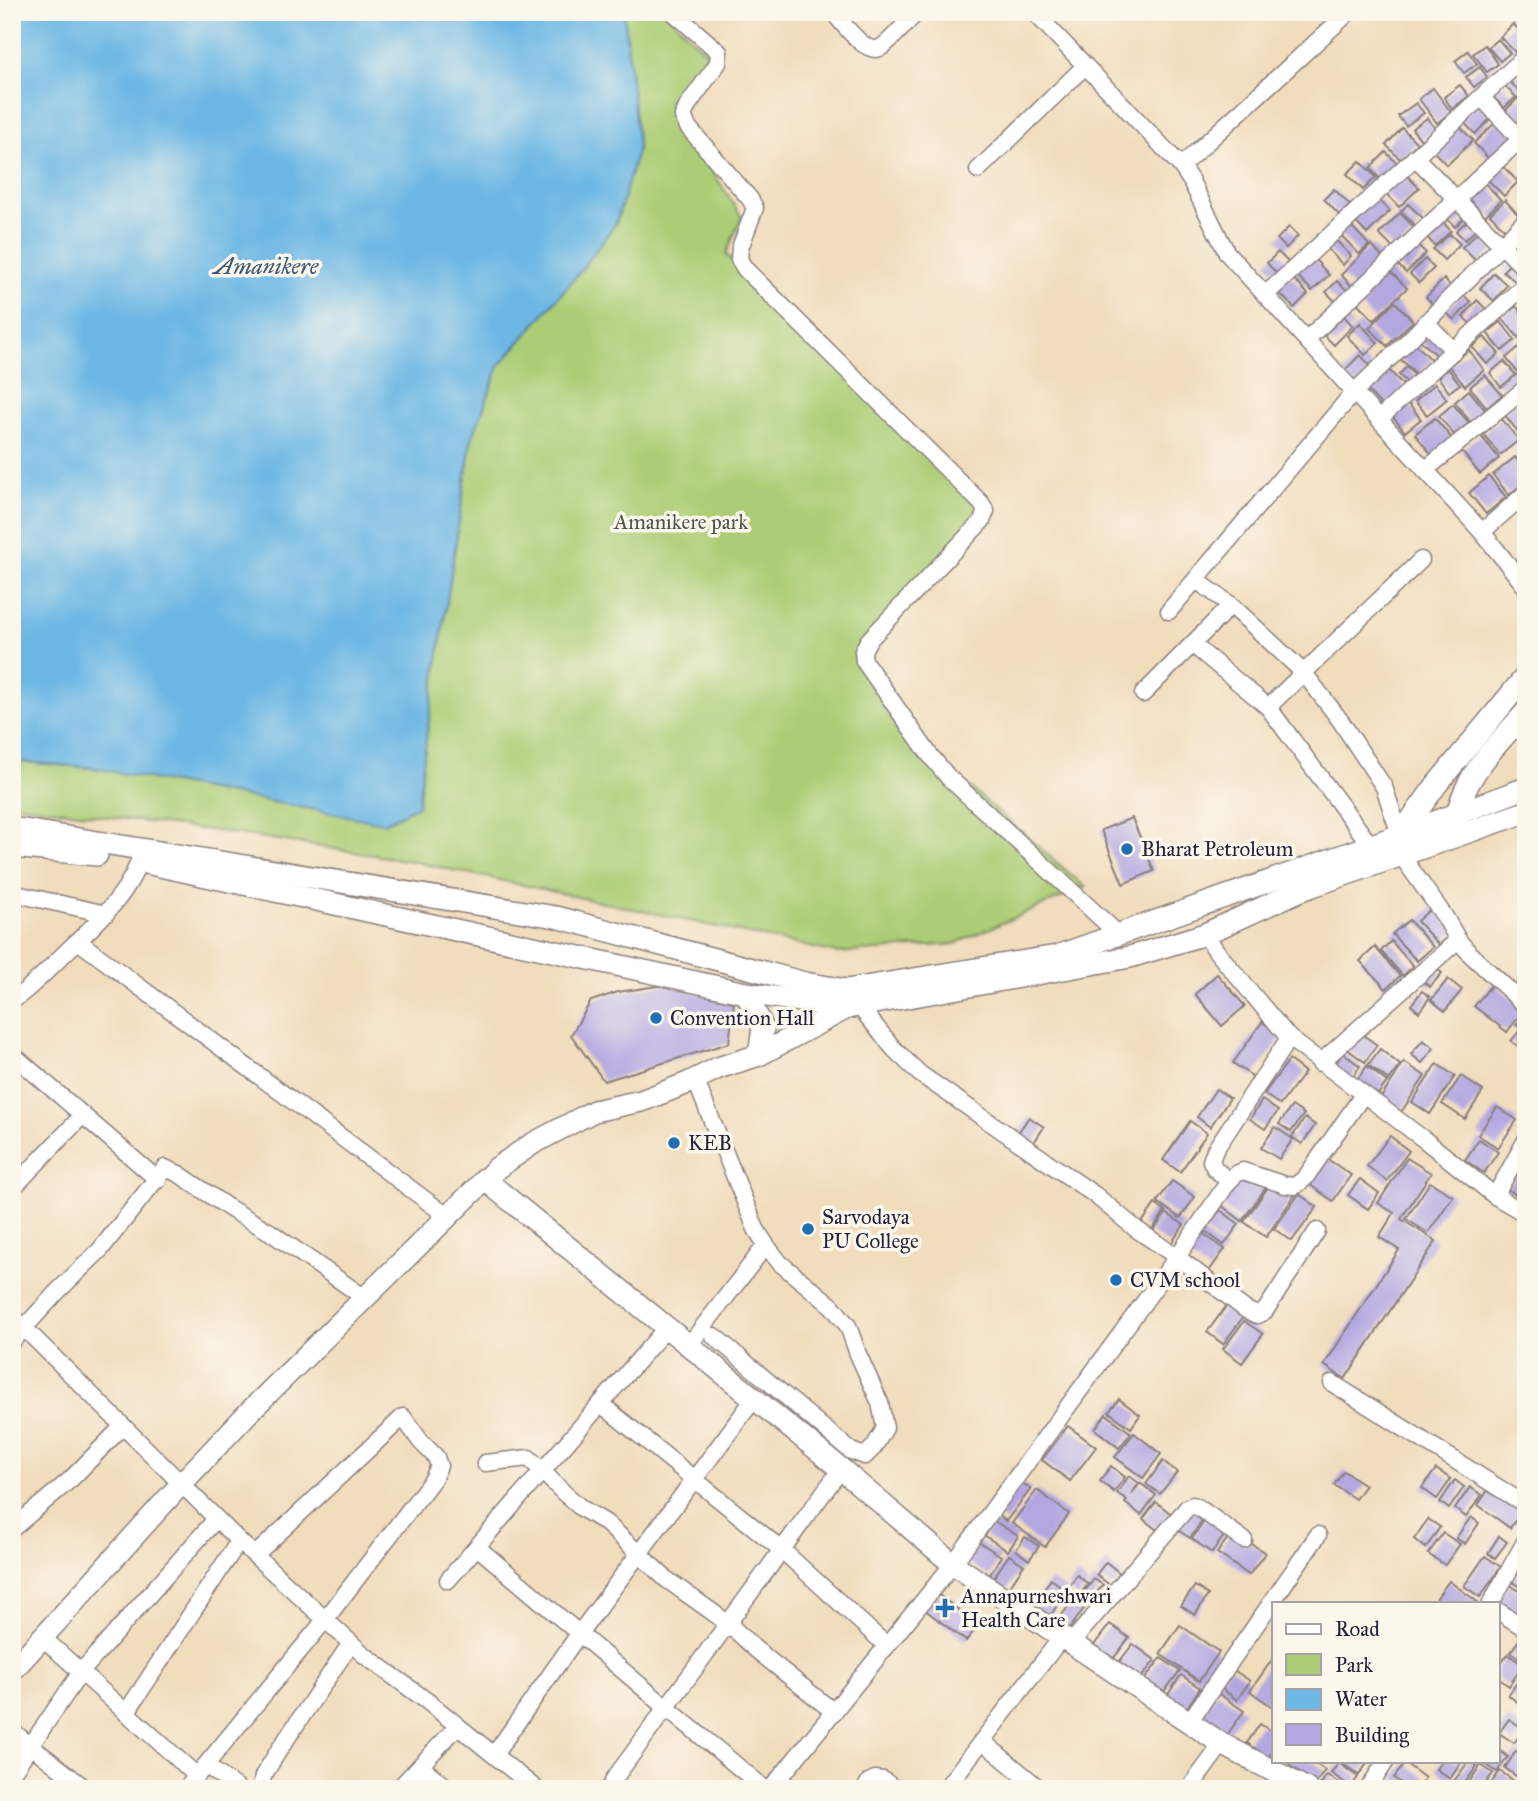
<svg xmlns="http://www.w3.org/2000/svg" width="1538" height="1801" font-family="'IM FELL Great Primer',serif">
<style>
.green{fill:#accd75;stroke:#677858;stroke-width:2}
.water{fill:#6cb7e4;stroke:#476c90;stroke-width:2}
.building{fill:#b4a7e1}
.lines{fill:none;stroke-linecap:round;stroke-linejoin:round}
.minor-casing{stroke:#8a7f7c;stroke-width:19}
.major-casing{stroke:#8a7f7c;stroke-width:24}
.minor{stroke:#fff;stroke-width:16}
.major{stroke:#fff;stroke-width:21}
.poi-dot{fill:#1f6fb2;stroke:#fbf7ec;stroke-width:2.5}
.labels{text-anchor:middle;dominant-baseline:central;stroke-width:7;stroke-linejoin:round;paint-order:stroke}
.park-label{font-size:21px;fill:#4b554c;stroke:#fbf7ec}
.poi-label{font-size:21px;fill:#22223b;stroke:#fbf7ec;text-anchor:start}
.water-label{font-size:23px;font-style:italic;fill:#3c5676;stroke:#fbf7ec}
</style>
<rect width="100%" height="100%" fill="#fbf7ec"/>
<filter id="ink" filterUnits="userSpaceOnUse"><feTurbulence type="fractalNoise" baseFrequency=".0143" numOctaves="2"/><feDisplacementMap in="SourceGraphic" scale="14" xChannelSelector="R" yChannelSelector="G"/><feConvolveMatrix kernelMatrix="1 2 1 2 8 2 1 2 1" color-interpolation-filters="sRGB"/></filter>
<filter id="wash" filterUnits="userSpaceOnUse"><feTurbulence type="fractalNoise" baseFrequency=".00686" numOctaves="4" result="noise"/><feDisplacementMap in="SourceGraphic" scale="28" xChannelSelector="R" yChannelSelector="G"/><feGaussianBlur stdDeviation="1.57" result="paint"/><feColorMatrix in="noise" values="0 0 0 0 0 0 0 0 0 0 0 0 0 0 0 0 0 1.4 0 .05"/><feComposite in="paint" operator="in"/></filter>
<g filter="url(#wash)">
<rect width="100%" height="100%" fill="#f1dcbc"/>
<!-- green -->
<path class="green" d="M624,12H665L708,54L668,103L742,217L726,254L995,511L860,651L895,723L1085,887L954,944L837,953L411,861L254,836L12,804V761L94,768L418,806L426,739L471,442L499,366L577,275L616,223L638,148Z"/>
<!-- water -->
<path class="water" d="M12,12H624L638,148L616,223L577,275L499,366L471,442L426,739L418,806L384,823L94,768L12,761Z"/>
<g id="blocks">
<!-- building -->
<g class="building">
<path d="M1513,24L1526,36V48L1518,55L1500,37Z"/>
<path d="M1498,39L1510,53L1500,61L1488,47Z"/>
<path d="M1485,45L1498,64L1487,72L1473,54Z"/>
<path d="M1468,51L1477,64L1464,73L1455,61Z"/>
<path d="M1480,67L1487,77L1474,87L1466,77Z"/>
<path d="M1512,68L1526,82V88L1521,93L1504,76Z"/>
<path d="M1498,80L1516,97L1504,108L1487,91Z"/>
<path d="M1460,85L1469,96L1452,109L1444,97Z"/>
<path d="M1433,88L1451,112L1437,123L1419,99Z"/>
<path d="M1481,97L1496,113L1475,134L1459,117Z"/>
<path d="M1519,97L1526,104V125L1522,129L1505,111Z"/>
<path d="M1416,103L1424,113L1406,126L1398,116Z"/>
<path d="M1502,116L1520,133L1491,161L1474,143Z"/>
<path d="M1427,118L1436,129L1421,140L1412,129Z"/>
<path d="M1454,121L1473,140L1447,165L1428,146Z"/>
<path d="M1402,128L1417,143L1401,160L1386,145Z"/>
<path d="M1386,152L1397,163L1380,179L1370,168Z"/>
<path d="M1360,161L1376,177L1363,190L1347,174Z"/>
<path d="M1502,165L1518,182L1504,196L1488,180Z"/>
<path d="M1398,166L1419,188L1399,207L1378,185Z"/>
<path d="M1482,180L1501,200L1485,216L1466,196Z"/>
<path d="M1334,189L1350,205L1340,216L1324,199Z"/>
<path d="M1374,195L1390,211L1367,234L1351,217Z"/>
<path d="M1459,200L1470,212L1455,227L1443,214Z"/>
<path d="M1505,200L1520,217L1506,231L1490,214Z"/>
<path d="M1408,204L1425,220L1417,227L1401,211Z"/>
<path d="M1400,213L1417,230L1396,251L1379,234Z"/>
<path d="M1474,214L1483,223L1465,240L1456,231Z"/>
<path d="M1345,219L1369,245L1359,254L1335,229Z"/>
<path d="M1441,220L1451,231L1435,246L1425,235Z"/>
<path d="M1289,227L1298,236L1286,248L1277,239Z"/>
<path d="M1483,227L1499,244L1479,264L1462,247Z"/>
<path d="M1330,234L1351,256L1343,265L1321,242Z"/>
<path d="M1450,234L1460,244L1444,260L1433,249Z"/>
<path d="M1416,243L1426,253L1406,273L1396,263Z"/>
<path d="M1371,245L1386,261L1356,290L1341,275Z"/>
<path d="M1278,252L1289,263L1277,274L1267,263Z"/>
<path d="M1308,252L1329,275L1312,291L1291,269Z"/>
<path d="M1425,259L1434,268L1419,283L1410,274Z"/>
<path d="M1511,263L1524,275L1517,283L1503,271Z"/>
<path d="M1388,269L1407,288L1374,320L1355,301Z"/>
<path d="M1287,272L1308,294L1294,308L1273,286Z"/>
<path d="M1494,273L1507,285L1494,301L1480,288Z"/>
<path d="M1444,279L1454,290L1436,308L1426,297Z"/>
<path d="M1337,281L1351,294L1339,305L1326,292Z"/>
<path d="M1462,294L1471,302L1454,320L1446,312Z"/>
<path d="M1477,300L1488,311L1474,327L1463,317Z"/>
<path d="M1395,302L1413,321L1387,346L1369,328Z"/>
<path d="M1516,306L1526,319V332L1519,338L1502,318Z"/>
<path d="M1344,316L1353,326L1334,345L1324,335Z"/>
<path d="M1501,322L1515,340L1502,351L1487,333Z"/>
<path d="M1360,323L1378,343L1365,355L1347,336Z"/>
<path d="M1429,323L1453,345L1440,358L1416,337Z"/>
<path d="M1484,337L1499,354L1487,364L1472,347Z"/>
<path d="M1412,341L1432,360L1418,375L1398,357Z"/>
<path d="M1520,346L1526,353V378L1524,380L1506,358Z"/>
<path d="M1469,350L1484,370L1465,386L1449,366Z"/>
<path d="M1360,355L1373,368L1355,385L1343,372Z"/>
<path d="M1504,361L1516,375L1501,387L1490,373Z"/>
<path d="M1406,367L1416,376L1409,384L1399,375Z"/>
<path d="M1448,369L1460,384L1449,392L1438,377Z"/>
<path d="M1389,370L1405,387L1384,408L1367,390Z"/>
<path d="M1485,375L1502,395L1487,408L1470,387Z"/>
<path d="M1435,384L1447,399L1427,415L1415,401Z"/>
<path d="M1469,390L1487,412L1472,424L1455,402Z"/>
<path d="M1517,401L1526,411V436L1523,438L1503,413Z"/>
<path d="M1408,403L1421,419L1405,432L1392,416Z"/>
<path d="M1453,404L1469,423L1454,435L1439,416Z"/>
<path d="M1435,418L1454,441L1434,458L1415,434Z"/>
<path d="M1501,418L1519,440L1500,455L1483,434Z"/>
<path d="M1480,435L1499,458L1480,474L1461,451Z"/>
<path d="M1515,457L1526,470V481L1509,495L1493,475Z"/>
<path d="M1489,476L1506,497L1486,514L1469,493Z"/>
<path d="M1132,818L1154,871L1123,884L1101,830Z"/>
<path d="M1434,906L1456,930L1439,945L1417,921Z"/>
<path d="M1409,920L1433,947L1417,961L1392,934Z"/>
<path d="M1391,941L1413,966L1403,976L1381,951Z"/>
<path d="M1375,947L1400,976L1386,989L1360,961Z"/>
<path d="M1427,962L1442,973L1430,987L1416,976Z"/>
<path d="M1217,974L1245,1006L1222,1026L1195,994Z"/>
<path d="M1448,979L1462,990L1445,1011L1431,1000Z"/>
<path d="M1493,983L1525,1009L1507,1032L1474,1006Z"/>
<path d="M664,985L734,1002L729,1043L604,1081L571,1035L591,1001L618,992Z"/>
<path d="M1422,991L1430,997L1419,1012L1411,1005Z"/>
<path d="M1526,1013V1052L1511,1041L1521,1029L1516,1025Z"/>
<path d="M1262,1022L1282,1036L1253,1077L1233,1063Z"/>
<path d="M1359,1032L1377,1045L1365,1062L1347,1049Z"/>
<path d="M1423,1040L1434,1048L1422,1063L1411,1054Z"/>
<path d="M1380,1049L1400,1065L1389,1080L1368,1065Z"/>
<path d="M1343,1053L1360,1066L1349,1081L1332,1069Z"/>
<path d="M1289,1060L1305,1072L1280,1105L1264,1094Z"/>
<path d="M1404,1062L1425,1076L1400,1114L1379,1101Z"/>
<path d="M1437,1064L1455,1076L1430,1114L1412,1102Z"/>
<path d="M1367,1066L1387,1082L1374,1100L1354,1084Z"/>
<path d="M1461,1076L1483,1091L1465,1119L1442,1104Z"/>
<path d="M1216,1089L1230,1098L1210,1127L1197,1117Z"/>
<path d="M1262,1100L1278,1111L1265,1129L1250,1119Z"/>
<path d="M1292,1106L1304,1114L1291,1132L1279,1124Z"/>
<path d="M1497,1107L1517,1120L1498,1148L1478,1135Z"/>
<path d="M1029,1117L1044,1127L1031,1147L1016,1136Z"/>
<path d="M1305,1118L1315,1125L1302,1144L1292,1137Z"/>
<path d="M1190,1121L1207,1133L1180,1172L1163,1160Z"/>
<path d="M1275,1127L1293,1139L1279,1159L1261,1148Z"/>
<path d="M1390,1136L1409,1151L1387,1181L1367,1166Z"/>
<path d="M1479,1139L1498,1152L1484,1173L1465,1160Z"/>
<path d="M1326,1158L1351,1175L1333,1201L1309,1184Z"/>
<path d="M1407,1158L1431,1173L1401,1219L1436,1241L1345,1379L1324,1365L1399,1250L1379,1237L1394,1213L1378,1203Z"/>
<path d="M1523,1163L1526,1165V1201L1507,1189Z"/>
<path d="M1241,1169L1266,1187L1242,1221L1217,1202Z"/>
<path d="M1275,1177L1297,1192L1266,1237L1244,1222Z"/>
<path d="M1360,1179L1379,1193L1368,1209L1348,1195Z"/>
<path d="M1172,1181L1195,1197L1180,1218L1157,1202Z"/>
<path d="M1430,1182L1453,1196L1428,1233L1406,1219Z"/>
<path d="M1299,1194L1317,1207L1292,1241L1274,1229Z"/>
<path d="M1155,1204L1165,1211L1151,1232L1141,1224Z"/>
<path d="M1220,1210L1239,1224L1224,1245L1205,1231Z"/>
<path d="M1166,1213L1184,1225L1170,1245L1152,1233Z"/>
<path d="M1199,1231L1225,1249L1209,1271L1184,1253Z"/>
<path d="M1228,1304L1244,1316L1223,1344L1207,1332Z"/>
<path d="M1244,1321L1263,1334L1242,1363L1223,1349Z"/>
<path d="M1119,1399L1140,1415L1131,1428L1109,1412Z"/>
<path d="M1106,1414L1131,1433L1119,1448L1095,1429Z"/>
<path d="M1068,1426L1096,1447L1070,1481L1042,1460Z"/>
<path d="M1134,1433L1161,1454L1143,1478L1115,1457Z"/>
<path d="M1163,1461L1177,1472L1160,1494L1146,1484Z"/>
<path d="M1111,1466L1125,1477L1114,1492L1100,1481Z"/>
<path d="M1436,1469L1451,1479L1437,1499L1422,1488Z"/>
<path d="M1344,1471L1365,1485L1355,1499L1334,1485Z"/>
<path d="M1129,1476L1139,1483L1131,1495L1140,1483L1156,1495L1141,1515L1125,1503L1127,1500L1117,1493Z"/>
<path d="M1455,1480L1464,1487L1449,1509L1440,1502Z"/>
<path d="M1021,1482L1031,1489L1006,1521L997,1514Z"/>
<path d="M1492,1484L1524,1507L1510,1528L1478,1505Z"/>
<path d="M1470,1487L1482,1495L1466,1517L1455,1509Z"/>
<path d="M1037,1490L1069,1514L1045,1547L1012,1523Z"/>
<path d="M1156,1502L1174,1516L1161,1533L1143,1519Z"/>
<path d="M1195,1502L1209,1511L1190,1538L1176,1529Z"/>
<path d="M1210,1513L1230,1527L1212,1553L1192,1539Z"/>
<path d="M1471,1517L1479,1523L1465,1544L1456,1538Z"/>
<path d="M1428,1519L1440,1527L1426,1548L1414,1539Z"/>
<path d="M994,1521L1018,1536L1008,1551L985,1536Z"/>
<path d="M1233,1531L1265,1553L1249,1575L1217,1553Z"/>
<path d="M1443,1533L1460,1544L1445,1565L1428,1554Z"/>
<path d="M1499,1536L1507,1542L1495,1558L1488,1553Z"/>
<path d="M1025,1537L1039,1546L1029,1560L1016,1550Z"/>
<path d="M977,1541L1001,1556L989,1576L965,1560Z"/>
<path d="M1009,1555L1024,1565L1005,1593L990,1583Z"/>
<path d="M1485,1556L1501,1567L1480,1597L1464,1586Z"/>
<path d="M1106,1562L1122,1575L1113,1587L1096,1575Z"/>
<path d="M1523,1563L1526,1565V1591L1511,1581Z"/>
<path d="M1077,1575L1088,1584L1078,1597L1067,1589Z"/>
<path d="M1051,1579L1067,1591L1048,1619L1031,1607Z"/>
<path d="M1094,1579L1103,1585L1090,1601L1082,1595Z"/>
<path d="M1449,1581L1478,1602L1477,1603H1442L1436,1599Z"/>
<path d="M1509,1584L1526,1596V1622L1497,1602Z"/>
<path d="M1195,1586L1208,1595L1195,1615L1181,1606Z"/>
<path d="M936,1593L979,1625L966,1641L924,1609Z"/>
<path d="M1074,1599L1085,1607L1068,1631L1056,1623Z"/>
<path d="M1110,1624L1129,1638L1110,1663L1091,1649Z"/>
<path d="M1180,1625L1219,1652L1199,1681L1160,1654Z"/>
<path d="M1526,1631V1663L1510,1652Z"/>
<path d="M1133,1644L1155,1660L1137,1683L1116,1666Z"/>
<path d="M1508,1654L1523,1665L1509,1686L1498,1678V1668Z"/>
<path d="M1274,1657V1708L1250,1691Z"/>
<path d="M1161,1658L1180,1671L1159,1698L1141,1684Z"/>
<path d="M1229,1667L1250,1681L1237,1700L1217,1685Z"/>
<path d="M1181,1675L1200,1688L1182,1715L1163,1702Z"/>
<path d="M1520,1679L1526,1683V1694L1519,1703L1508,1695Z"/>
<path d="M1216,1692L1244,1711L1227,1735L1200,1716Z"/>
<path d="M1509,1719L1524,1729L1514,1743L1499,1733Z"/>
<path d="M1260,1724L1274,1733V1750L1268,1758L1247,1743Z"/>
<path d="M1498,1749L1508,1757L1497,1772L1481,1761H1498Z"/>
<path d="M1516,1751L1526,1758V1762L1516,1776L1505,1768Z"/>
<path d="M1291,1761H1311L1325,1770L1316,1783L1289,1765Z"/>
<path d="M1339,1761H1367L1368,1762L1359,1775Z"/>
<path d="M1442,1761H1462L1450,1779L1436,1769Z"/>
<path d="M1469,1761L1477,1766L1462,1787L1454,1781Z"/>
<path d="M1339,1763L1358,1777L1351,1787L1331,1773Z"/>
<path d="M1405,1763L1425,1778L1417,1789H1409L1394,1778Z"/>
<path d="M1481,1765L1493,1773L1482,1789H1464Z"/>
<path d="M1500,1771L1525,1789H1487Z"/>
<path d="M1327,1775L1347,1789H1326L1320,1785Z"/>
</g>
</g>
</g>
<g filter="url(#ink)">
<use href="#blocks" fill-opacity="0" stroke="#8a7f7c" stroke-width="2"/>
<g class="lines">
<!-- minor casing -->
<g class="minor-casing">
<g id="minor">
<path d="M673,12L719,52L718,63L688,105L683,116L688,127L750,199L755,208L740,248L739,259L745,269L981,503L986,511L982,521L868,641L863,651L864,661L929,754L948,777L1118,934"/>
<path d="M833,12C842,22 865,55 880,48C888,44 909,20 917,12"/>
<path d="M1034,12L1181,166L1191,181L1227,253L1482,532L1526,587"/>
<path d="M1481,97L1526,145"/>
<path d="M1415,157L1526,270"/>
<path d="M1181,166L1349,12"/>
<path d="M978,170L1085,66"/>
<path d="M1265,295L1526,56"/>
<path d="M1426,322L1454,351"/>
<path d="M1307,339L1526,134"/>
<path d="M1380,418L1526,284"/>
<path d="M1425,470L1526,388"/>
<path d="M1482,532L1526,493"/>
<path d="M1196,580L1231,605L1304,673L1340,720L1384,787L1400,835"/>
<path d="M1169,611L1355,391L1410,339L1526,220"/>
<path d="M1192,644L1268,707"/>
<path d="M1143,694L1231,605"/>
<path d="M1371,846L1268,707L1421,560"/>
<path d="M1401,855L1445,917L1458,940L1472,956L1526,1006"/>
<path d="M12,893L106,914"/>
<path d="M1205,934L1217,952L1289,1038L1426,1141L1495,1196L1526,1214"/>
<path d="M78,941L447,1216"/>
<path d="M12,1001C32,987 48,970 65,953C95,924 134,892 142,849"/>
<path d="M12,1054L158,1180"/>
<path d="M1320,1063L1458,940"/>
<path d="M695,1079L756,1229L766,1245L780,1263L832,1306L848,1326L858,1354L880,1403L885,1428L874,1447L865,1456L851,1451L714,1336"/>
<path d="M1229,1181L1215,1169L1211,1161L1215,1150L1289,1038"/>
<path d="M12,1189L83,1115"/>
<path d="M1495,1196L1526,1140"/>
<path d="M1317,1231L1265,1311L1257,1315L1246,1310L1177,1257L1229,1181L1236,1174L1243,1171L1285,1185L1295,1186L1305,1178L1363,1095"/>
<path d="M12,1316L239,1541L363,1654L427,1701L536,1789"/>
<path d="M12,1341L57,1292L100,1250L165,1168L179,1174L229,1208L270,1232L365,1298"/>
<path d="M689,1345L766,1245"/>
<path d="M1332,1383L1526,1505"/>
<path d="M601,1404L782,1550L887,1646"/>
<path d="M485,1463L529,1458L564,1493L581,1508L606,1523L666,1579L729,1624L754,1648L834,1712"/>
<path d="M12,1529L71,1479L123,1426"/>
<path d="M477,1547L667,1708L765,1789"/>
<path d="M448,1580L667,1327"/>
<path d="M1491,1603L1526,1540"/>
<path d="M1498,1611L1526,1629"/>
<path d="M43,1638L197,1776"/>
<path d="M1071,1643L1187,1508L1193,1505L1199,1508L1244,1540"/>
<path d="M126,1713L239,1541"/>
<path d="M1189,1722L1318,1535"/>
<path d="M12,1731L86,1789"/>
<path d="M982,1741L1040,1789"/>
<path d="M494,1755L579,1634L754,1399"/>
<path d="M206,1765L238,1789"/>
<path d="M420,1766L449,1789"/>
<path d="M12,1773L81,1672L216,1519"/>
<path d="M186,1789L325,1620L433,1479L439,1466L436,1457L421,1442L403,1417L255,1555"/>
<path d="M261,1789L263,1776L279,1750L351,1643"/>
<path d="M398,1789L458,1726"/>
<path d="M610,1789L614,1779L841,1469"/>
<path d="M771,1789L953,1564L1177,1257L1136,1229L1095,1195L920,1074L894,1049L859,1006"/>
<path d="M865,1789L869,1782L875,1779L883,1780L895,1789"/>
<path d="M945,1789L1062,1637"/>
<path d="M1189,1789L1222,1744"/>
<path d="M1368,1789L1386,1761"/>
</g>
</g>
<!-- major casing -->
<g class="major-casing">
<g id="major">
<path d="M1456,824C1460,778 1497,745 1526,712"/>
<path d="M12,828L556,917L805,983L846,990L1057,956L1400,835L1526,788"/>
<path d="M1400,835L1437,784L1526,676"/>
<path d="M12,847L97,855"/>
<path d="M146,863L746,993L847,1008L1130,957L1205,934L1301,890L1526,812"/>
<path d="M746,993L763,1028L759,1055"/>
<path d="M484,1179L841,1469L953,1564L1222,1744L1307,1789"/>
<path d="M12,1671L181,1484L250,1411L497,1168L532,1144L594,1111L641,1101L688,1083L718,1068L759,1055L847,1008L849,1005"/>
</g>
</g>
<!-- minor -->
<use href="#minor" class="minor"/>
<!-- major -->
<use href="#major" class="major"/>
</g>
</g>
<!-- markers -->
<g class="poi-dot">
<circle cx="1127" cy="849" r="7"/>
<circle cx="656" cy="1018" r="7"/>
<circle cx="674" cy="1143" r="7"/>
<circle cx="808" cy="1229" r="7"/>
<circle cx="1116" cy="1280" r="7"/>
<path d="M941.5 1597.5h7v7h7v7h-7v7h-7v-7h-7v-7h7z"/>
</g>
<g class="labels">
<!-- park labels -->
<g class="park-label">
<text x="681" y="522">Amanikere park</text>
</g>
<!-- poi labels -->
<g class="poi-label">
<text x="1141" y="849">Bharat Petroleum</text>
<text x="670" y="1018">Convention Hall</text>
<text x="688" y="1143">KEB</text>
<text x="822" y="1217">Sarvodaya<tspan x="822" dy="24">PU College</tspan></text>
<text x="1130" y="1280">CVM school</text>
<text x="961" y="1596">Annapurneshwari<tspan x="961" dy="24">Health Care</tspan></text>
</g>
<!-- water labels -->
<g class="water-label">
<text x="266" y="266">Amanikere</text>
</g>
</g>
<!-- margin -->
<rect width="1538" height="1801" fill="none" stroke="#fbf7ec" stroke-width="42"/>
<!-- legend -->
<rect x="1272" y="1602" width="228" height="161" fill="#fbf7ec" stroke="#a4a2a5" stroke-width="2"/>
<rect x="1286" y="1624" width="35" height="10" fill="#ffffff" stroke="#a4a2a5" stroke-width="2"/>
<text x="1335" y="1636" font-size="21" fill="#22223b">Road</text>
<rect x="1286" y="1654" width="35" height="21" fill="#accd75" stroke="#a4a2a5" stroke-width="2"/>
<text x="1335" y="1672" font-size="21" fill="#22223b">Park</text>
<rect x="1286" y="1689" width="35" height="21" fill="#6cb7e4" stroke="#a4a2a5" stroke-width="2"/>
<text x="1335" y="1706" font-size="21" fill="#22223b">Water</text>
<rect x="1286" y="1724" width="35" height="21" fill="#b4a7e1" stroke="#a4a2a5" stroke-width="2"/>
<text x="1335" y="1742" font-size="21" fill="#22223b">Building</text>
</svg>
